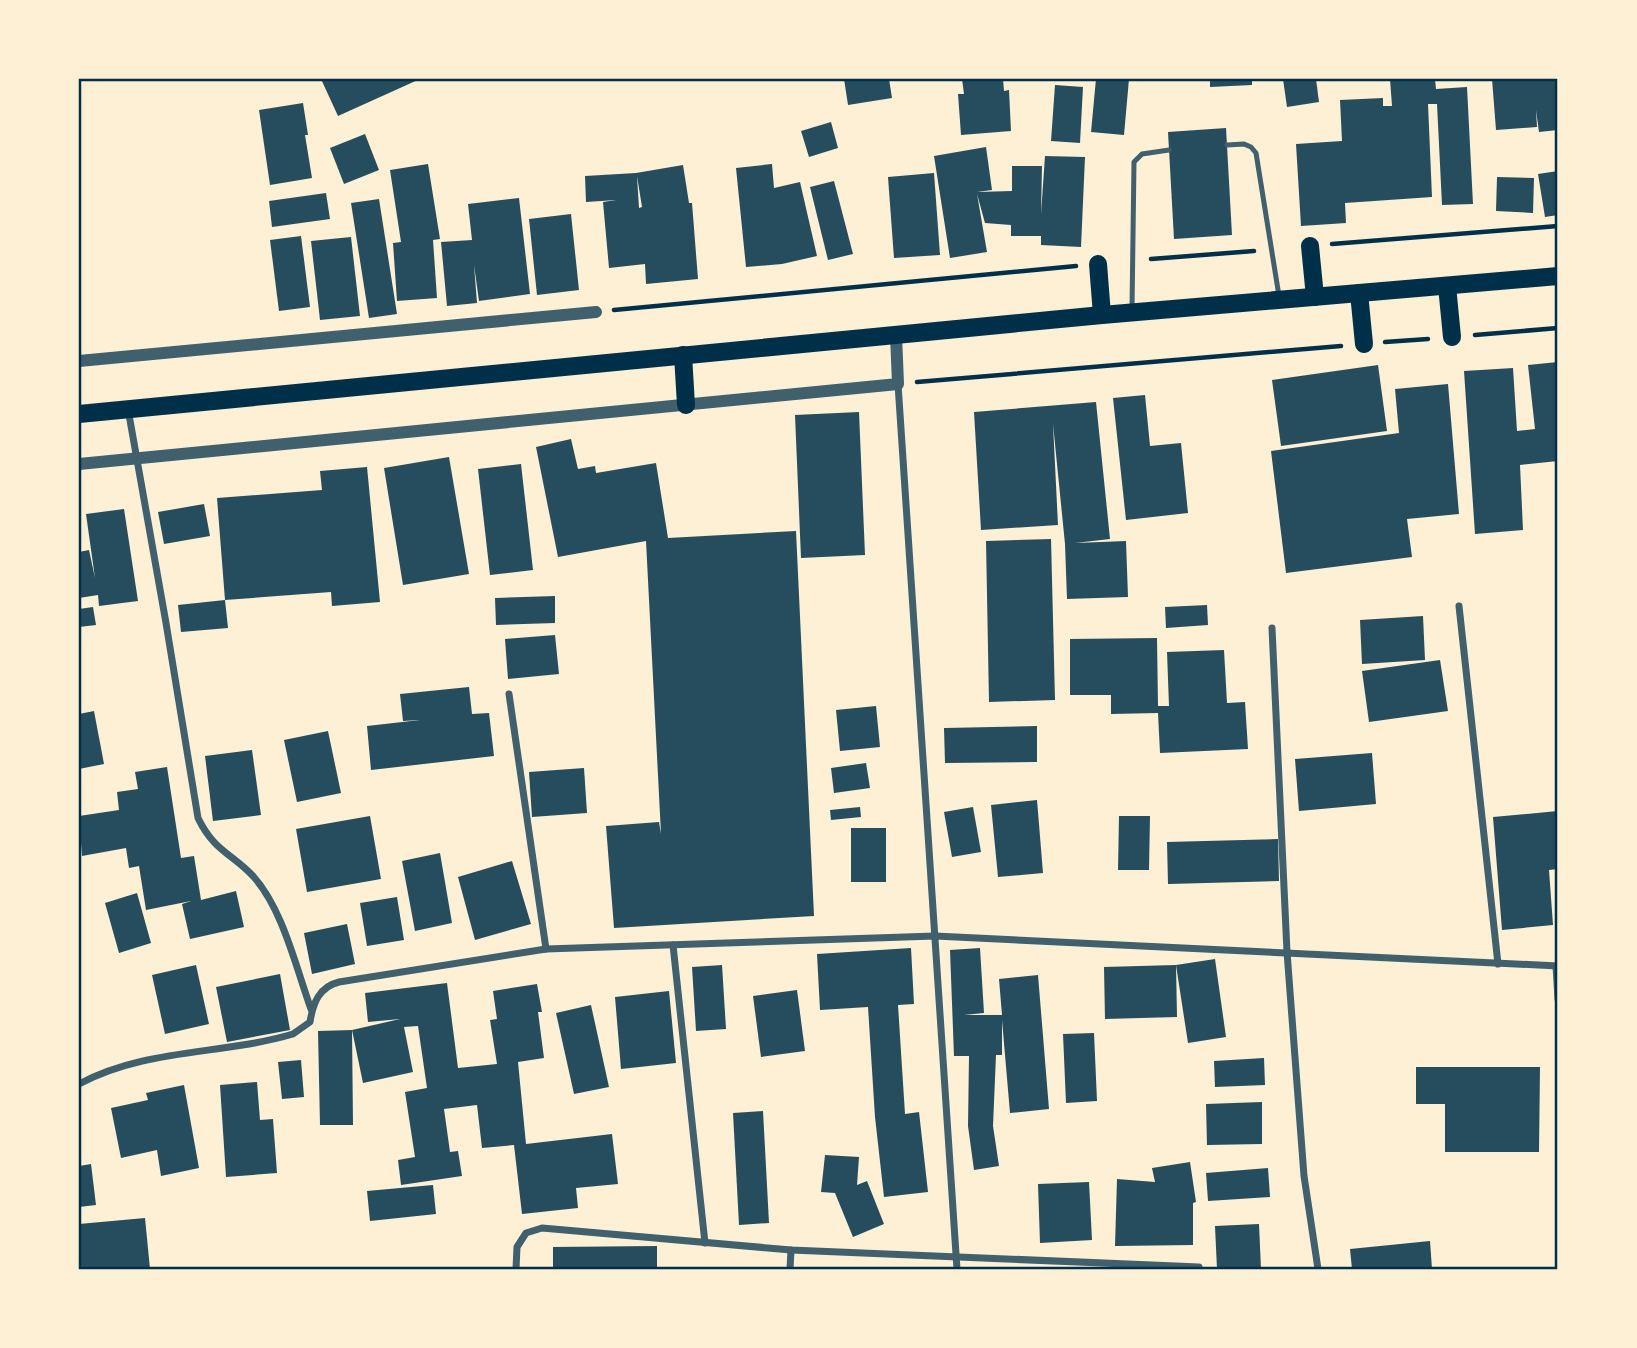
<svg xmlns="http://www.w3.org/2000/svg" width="1637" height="1348" font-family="'Noto Sans',sans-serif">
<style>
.building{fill:#264d5e;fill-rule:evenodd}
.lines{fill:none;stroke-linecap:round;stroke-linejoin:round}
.path{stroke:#003049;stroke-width:4.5}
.service{stroke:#3f606c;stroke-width:5}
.minor{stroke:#3f606c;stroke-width:7}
.tertiary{stroke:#3f606c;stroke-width:12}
.primary{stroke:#003049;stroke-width:18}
.neatline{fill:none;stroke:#003049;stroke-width:2.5}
</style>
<rect width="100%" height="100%" fill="#fdf0d5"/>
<!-- building -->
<g class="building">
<path d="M321,79H420L338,116Z"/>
<path d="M844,79H889L892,98L848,105Z"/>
<path d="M962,79H1003L1004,91L1009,90L1011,131L961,135L958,94H964Z"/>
<path d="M1096,79H1129L1124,135L1091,132Z"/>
<path d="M1210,79H1252V85L1210,87Z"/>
<path d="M1283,79H1316L1319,102L1287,107Z"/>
<path d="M1390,79H1435L1436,89L1467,87L1473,204L1442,205L1437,104H1428L1432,197L1345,203L1346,223L1301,226L1296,144L1342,141L1340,100L1383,98V106H1392Z"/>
<path d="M1492,79H1558V130L1539,132L1536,110L1537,127L1496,130Z"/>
<path d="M1055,85L1083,87L1080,143L1051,141Z"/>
<path d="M303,103L308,135H305L312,178L270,185L259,110Z"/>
<path d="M831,122L838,148L809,157L801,131Z"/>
<path d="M1226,128L1232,235L1174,239L1168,132Z"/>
<path d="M365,134L379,170L344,184L330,148Z"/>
<path d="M986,147L992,190L977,192L1012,191V166H1042L1041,214L1045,156L1085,157L1081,247L1041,245V236H1011V225L985,223L977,194L987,252L950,258L934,156Z"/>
<path d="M428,164L440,239L433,240L437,298L397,301L393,243L401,242L390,170Z"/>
<path d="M772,164L774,188L800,182L817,256L782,264L746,267L736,168Z"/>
<path d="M683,165L689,203H692L698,279L646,284L645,264L609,268L603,202L616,200L586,202L585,176L636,173ZM637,176L642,207L639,208Z"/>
<path d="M1558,171V215L1545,217L1538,174Z"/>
<path d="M934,173L940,255L894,258L888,177Z"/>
<path d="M1497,177L1534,178L1533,213L1496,211Z"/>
<path d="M834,181L853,254L828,260L810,187Z"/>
<path d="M326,193L330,219L272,227L269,201Z"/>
<path d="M519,198L530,294L479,301L474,265L477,303L447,306L441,242L472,240L468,204Z"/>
<path d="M379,199L397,314L369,318L351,203Z"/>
<path d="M571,214L579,290L537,295L529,219Z"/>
<path d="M301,236L310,307L279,311L270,240Z"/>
<path d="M351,237L360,316L320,320L311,241Z"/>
<path d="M1558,362V461L1520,465L1523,530L1475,534L1464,371L1513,368L1517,431L1535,429L1528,365Z"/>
<path d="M1378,365L1387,431L1281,446L1272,380Z"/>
<path d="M1448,384L1459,514L1407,519L1412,557L1286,573L1271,451L1399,433L1395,389Z"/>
<path d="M1145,395L1150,446L1181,443L1188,513L1126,520L1113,398Z"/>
<path d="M1096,402L1110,539L1075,543L1126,541L1128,597L1067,599L1065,544L1053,424L1058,525L981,530L974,412Z"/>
<path d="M859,412L865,555L801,558L795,415Z"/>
<path d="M571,439L578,469L595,466L596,473L656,463L668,538L796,531L814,916L614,928L606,826L659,822L661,834L646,541L558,557L536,447Z"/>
<path d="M449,457L469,574L403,585L384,468Z"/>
<path d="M521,464L533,570L490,575L478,469Z"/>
<path d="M367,467L380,602L332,606L331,592L225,600L217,498L322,490L320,471Z"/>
<path d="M204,504L210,536L164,544L158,512Z"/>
<path d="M124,509L138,601L99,606L98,595L79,598V552L89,550L95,578L86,514Z"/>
<path d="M1051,539L1055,700L989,702L986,541Z"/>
<path d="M555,596V623L496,625L495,598Z"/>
<path d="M225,600L228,628L181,632L178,605Z"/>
<path d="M1207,605L1208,625L1166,628L1165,607Z"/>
<path d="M93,607L96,625L79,627V609Z"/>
<path d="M1423,616L1425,660L1362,664L1360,620Z"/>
<path d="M555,635L559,674L508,679L505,639Z"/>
<path d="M1157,638L1158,706H1169L1167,652L1224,650L1227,703L1245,702L1248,749L1160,753L1158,713L1111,714V695H1070V639Z"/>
<path d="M1440,660L1448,711L1369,722L1362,671Z"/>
<path d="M469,687L472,714L489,713L494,756L371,770L367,726L420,720L403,721L400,694Z"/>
<path d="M876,706L880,747L840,751L836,710Z"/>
<path d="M94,711L104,764L79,769V714Z"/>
<path d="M1037,726V762L945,763L944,728Z"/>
<path d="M328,731L341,793L297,802L284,740Z"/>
<path d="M252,750L261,815L213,821L205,756Z"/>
<path d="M1372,753L1376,804L1299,811L1295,759Z"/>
<path d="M866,763L870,788L834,793L831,768Z"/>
<path d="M167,767L181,858L194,856L201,900L236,891L244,927L190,939L182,904L191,901L146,910L139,866L129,868L126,848L82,856L79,816L119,810L117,792L138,789L135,772Z"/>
<path d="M584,768L587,813L532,817L529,772Z"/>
<path d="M1037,800L1043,873L998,877L991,805Z"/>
<path d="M860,807L861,817L831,820L830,810Z"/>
<path d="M973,807L981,852L952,857L944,812Z"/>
<path d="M1558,811V869L1549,870L1553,925L1502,930L1493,817Z"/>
<path d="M370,816L381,879L307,892L296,829Z"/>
<path d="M1119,816H1150L1149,870H1118Z"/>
<rect x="851" y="828" width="35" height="54"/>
<path d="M1278,839L1279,881L1168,884L1167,842Z"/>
<path d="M440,853L452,923L415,931L402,861Z"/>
<path d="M512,861L531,924L475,940L458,877Z"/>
<path d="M137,893L151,943L119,953L105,903Z"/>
<path d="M397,897L404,940L367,946L360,903Z"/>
<path d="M347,924L355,964L312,974L304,933Z"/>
<path d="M911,948L914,1004L898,1005L905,1114L919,1112L928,1192L884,1197L875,1117L868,1007L820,1010L817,954Z"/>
<path d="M980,948L984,1013L964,1015H1002L999,979L1038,975L1049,1109L1010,1113L1002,1020V1055H996L993,1126L999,1166L974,1170L968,1126L969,1056H954L950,950Z"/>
<path d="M1215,959L1226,1037L1188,1043L1176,965L1177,1017L1105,1019L1104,967L1176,965Z"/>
<path d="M196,965L209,1024L165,1034L152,975Z"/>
<path d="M722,965L726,1029L696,1031L692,967Z"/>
<path d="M280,974L290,1030L227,1042L216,987Z"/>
<path d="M447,983L458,1068L497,1064L490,1020L497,1019L493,991L537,984L542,1012H538L544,1058L518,1062L526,1144L612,1134L618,1184L576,1188L578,1208L522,1214L514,1145L482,1148L477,1105L444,1109L450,1152L458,1151L462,1176L401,1185L398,1160L415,1157L405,1092L427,1088L418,1026L404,1027L413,1072L363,1083L352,1030L353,1125H320L318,1031L352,1030L400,1019L368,1022L365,993Z"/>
<path d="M797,990L805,1051L761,1057L753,996Z"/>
<path d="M669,991L676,1063L621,1069L615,997Z"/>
<path d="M591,1005L609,1087L574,1094L556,1013Z"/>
<path d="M1094,1033L1097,1101L1066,1103L1063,1034Z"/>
<path d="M1264,1058L1265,1085L1215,1087L1214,1061Z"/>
<path d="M301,1060L304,1097L282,1099L278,1062Z"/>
<path d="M1416,1067H1540L1539,1152H1445V1104H1416Z"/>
<path d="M257,1082L260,1120L273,1119L277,1173L226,1177L220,1085Z"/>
<path d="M184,1085L199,1168L161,1176L157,1150L121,1158L111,1108L148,1100L146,1093Z"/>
<path d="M1262,1102V1144L1207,1145L1206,1104Z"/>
<path d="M763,1111L769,1223L739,1225L733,1113Z"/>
<path d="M825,1155L859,1157L857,1185L867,1181L884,1224L853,1237L835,1193L821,1192Z"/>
<path d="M1190,1162L1196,1202L1193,1203V1245L1115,1246L1117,1179L1155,1182L1152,1168Z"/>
<path d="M91,1164L96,1205L79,1207V1166Z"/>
<path d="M1268,1168L1270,1197L1208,1201L1206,1173Z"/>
<path d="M1089,1182L1092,1240L1040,1243L1038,1184Z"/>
<path d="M433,1185L436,1214L370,1221L367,1191Z"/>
<path d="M145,1218L150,1269H79V1224Z"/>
<path d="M1259,1224L1261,1269H1217L1215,1226Z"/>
<path d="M1430,1241L1432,1269H1352L1350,1249Z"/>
<path d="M657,1246V1269H553V1247Z"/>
</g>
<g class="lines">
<!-- path -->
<g class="path">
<path d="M1332,244L1558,226"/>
<path d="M1151,259L1254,251"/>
<path d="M614,310L1076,266"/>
<path d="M1475,335L1558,328"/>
<path d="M1385,342L1428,339"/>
<path d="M917,382L1341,346"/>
</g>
<!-- service -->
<g class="service">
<path d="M1227,145L1244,144L1251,147L1256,153L1279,296"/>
<path d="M1132,309L1134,162L1142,154L1169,150"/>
</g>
<!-- minor -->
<g class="minor">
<path d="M898,384L957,1269"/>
<path d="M128,409L166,623L198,818C214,851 231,853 253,876C283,909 296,968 311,1009"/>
<path d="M1459,606L1498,964"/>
<path d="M1272,628L1287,952L1304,1176L1318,1269"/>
<path d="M509,694L546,949"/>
<path d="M673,945L705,1243"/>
<path d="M1556,966L1558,999"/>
<path d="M79,1084C146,1048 222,1055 293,1034L310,1022C313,1003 319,987 339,982L546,949L935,936L1558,966"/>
<path d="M516,1269L517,1247L526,1233L542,1228L791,1250L1199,1267"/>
<path d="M790,1269L791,1250"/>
</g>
<!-- tertiary -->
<g class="tertiary">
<path d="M79,361L596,312"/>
<path d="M79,464L898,384L896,335"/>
</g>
<!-- primary -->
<g class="primary">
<path d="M1310,246L1315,297"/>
<path d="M1098,264L1102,315"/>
<path d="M1447,286L1452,337"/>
<path d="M1359,293L1364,344"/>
<path d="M683,355L686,405"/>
<path d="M79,414L1102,315L1558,276"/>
</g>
</g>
<!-- border -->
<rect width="1637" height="1348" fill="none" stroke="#fdf0d5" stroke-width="161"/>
<rect x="80" y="80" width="1476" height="1188" class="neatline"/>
</svg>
